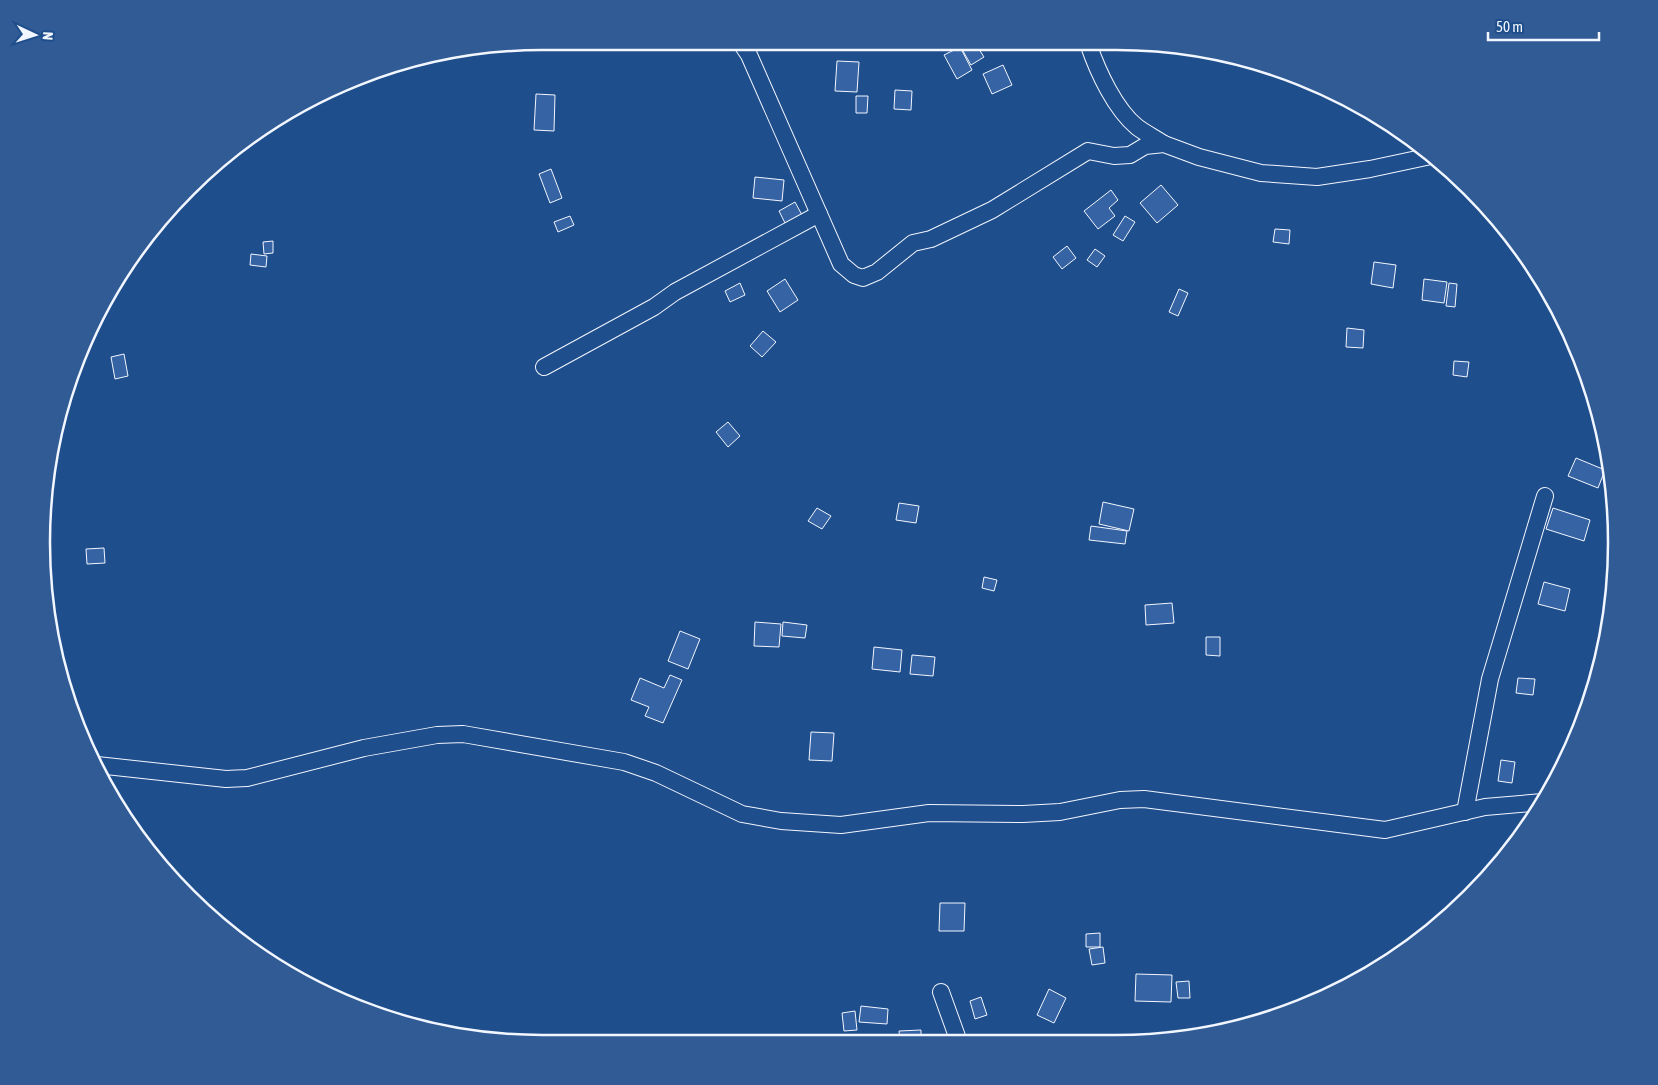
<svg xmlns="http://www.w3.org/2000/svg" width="1658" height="1085" font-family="'Asap Condensed',sans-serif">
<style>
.building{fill:#3563a3;stroke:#f2f6ff}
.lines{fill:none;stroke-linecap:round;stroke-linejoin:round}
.minor-casing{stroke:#f2f6ff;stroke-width:18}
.minor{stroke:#1f4e8c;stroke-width:16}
.rim{fill:none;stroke:#f2f6ff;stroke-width:2.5}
</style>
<rect width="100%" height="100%" fill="#1f4e8c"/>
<!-- building -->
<g class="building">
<path d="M972,46H977L984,57L971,65L963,51Z"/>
<path d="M960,47L972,70L957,79L944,55Z"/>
<path d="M452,51L451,59L435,57V55Z"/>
<path d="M837,61L859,62L857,92L835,91Z"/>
<path d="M1003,65L1012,85L992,94L983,74Z"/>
<path d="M895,90L912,91L911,110L894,109Z"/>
<path d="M536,94L555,95L554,131L534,130Z"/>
<path d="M856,96H868L867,113H856Z"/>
<path d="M551,169L562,198L550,203L539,174Z"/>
<path d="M755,177L784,180L782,201L753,198Z"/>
<path d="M1161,185L1178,205L1157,223L1140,203Z"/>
<path d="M1111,190L1118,200L1109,208L1115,216L1098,229L1084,211Z"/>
<path d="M795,202L802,215L785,223L779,211Z"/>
<path d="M570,216L574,225L558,232L554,222Z"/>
<path d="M1125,216L1135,222L1123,241L1113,235Z"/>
<path d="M1275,229L1290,230L1289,244L1273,242Z"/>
<path d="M273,241V253L264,254L263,242Z"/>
<path d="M1067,246L1076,258L1062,269L1053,257Z"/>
<path d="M1095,249L1105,256L1097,267L1087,260Z"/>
<path d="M251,254L267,256L266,267L250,265Z"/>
<path d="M1374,262L1396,265L1393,288L1371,284Z"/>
<path d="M785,279L798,300L780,312L767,291Z"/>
<path d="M1424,279L1447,282L1444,303L1422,300Z"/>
<path d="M740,283L745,295L730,302L725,291Z"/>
<path d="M1449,283L1457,284L1455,307L1446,306Z"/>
<path d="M1179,289L1188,293L1178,316L1169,312Z"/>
<path d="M1347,328L1364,330L1363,348L1346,347Z"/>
<path d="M763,331L776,342L762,357L750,346Z"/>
<path d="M124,354L128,376L115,379L111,357Z"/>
<path d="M1454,361L1469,362L1467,377L1453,375Z"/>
<path d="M728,422L740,436L728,447L716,432Z"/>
<path d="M1576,458L1605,470L1598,488L1568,476Z"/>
<path d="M1103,502L1134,509L1129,531L1099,524Z"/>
<path d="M899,503L919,506L916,523L896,520Z"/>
<path d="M817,508L831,516L822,529L808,521Z"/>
<path d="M1553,508L1590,520L1584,541L1546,529Z"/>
<path d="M1091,526L1127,531L1125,544L1089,540Z"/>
<path d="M104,548L105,563L87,564L86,549Z"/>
<path d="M984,577L997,580L994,591L982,588Z"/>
<path d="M1544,582L1570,589L1565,611L1538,604Z"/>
<path d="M1172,603L1174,623L1146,625L1145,605Z"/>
<path d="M755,622L781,624L779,647L754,646Z"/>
<path d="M783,622L807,625L805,638L782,636Z"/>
<path d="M680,631L700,639L688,669L668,661Z"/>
<path d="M1206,637H1220V656L1206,655Z"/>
<path d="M874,647L902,650L900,672L872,669Z"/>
<path d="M912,655L935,657L933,676L910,674Z"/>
<path d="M670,675L682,680L663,723L645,716L649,707L631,700L640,678L664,688Z"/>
<path d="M1518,678L1535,679L1533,695L1516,693Z"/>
<path d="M811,732L834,733L832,761L809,760Z"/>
<path d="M1501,760L1515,762L1512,783L1498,781Z"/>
<path d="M940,903H965L964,931H939Z"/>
<path d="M1100,933V947H1086V934Z"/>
<path d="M1103,947L1105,963L1092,965L1089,949Z"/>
<path d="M1136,974L1172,975L1171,1002L1135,1001Z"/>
<path d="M1189,981L1190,998H1178L1176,982Z"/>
<path d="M1049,989L1066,998L1054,1023L1037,1015Z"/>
<path d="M981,997L987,1015L975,1019L970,1001Z"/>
<path d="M861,1006L888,1009L887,1024L859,1022Z"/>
<path d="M855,1011L857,1030L844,1031L842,1013Z"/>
<path d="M921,1030V1042H900L899,1031Z"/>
</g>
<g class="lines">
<!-- minor casing -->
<g class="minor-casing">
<g id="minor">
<path d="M743,46L749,55L841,264L854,275L863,278L877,272L913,243L931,239L992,210L1088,151L1114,156L1130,155L1145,146L1164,144L1199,157L1261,173L1317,177L1370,169L1431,156"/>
<path d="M1089,46C1098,72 1115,109 1137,127C1145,133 1155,138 1164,144"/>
<path d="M544,367L654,307L675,292L819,214"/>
<path d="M97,765L226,779L247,778L364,748L437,735L463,734L624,762L656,773L742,814L781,821L841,825L929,813L1023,814L1060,812L1120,800L1144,799L1385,830L1485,807L1543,802"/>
<path d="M1465,812L1490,679L1545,496"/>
<path d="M941,992L959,1042"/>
</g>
</g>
<!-- minor -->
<use href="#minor" class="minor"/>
</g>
<!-- crop -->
<path d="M0 0H1658V1085H0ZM542 50H1116A492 492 0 0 1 1608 542V543A492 492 0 0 1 1116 1035H542A492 492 0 0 1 50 543V542A492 492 0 0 1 542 50Z" fill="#305b95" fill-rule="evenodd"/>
<path class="rim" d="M542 50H1116A492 492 0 0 1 1608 542V543A492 492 0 0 1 1116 1035H542A492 492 0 0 1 50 543V542A492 492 0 0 1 542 50Z"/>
<!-- north arrow -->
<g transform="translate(35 35) rotate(94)" stroke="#1f4e8c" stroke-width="4" paint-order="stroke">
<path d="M0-4L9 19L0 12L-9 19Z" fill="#f2f6ff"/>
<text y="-8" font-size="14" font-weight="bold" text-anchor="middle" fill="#f2f6ff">N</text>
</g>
<!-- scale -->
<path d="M1488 32v8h111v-8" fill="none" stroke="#f2f6ff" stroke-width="2.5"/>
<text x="1496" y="32" font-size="15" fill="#f2f6ff" stroke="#1f4e8c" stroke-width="4" paint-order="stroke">50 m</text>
</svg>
